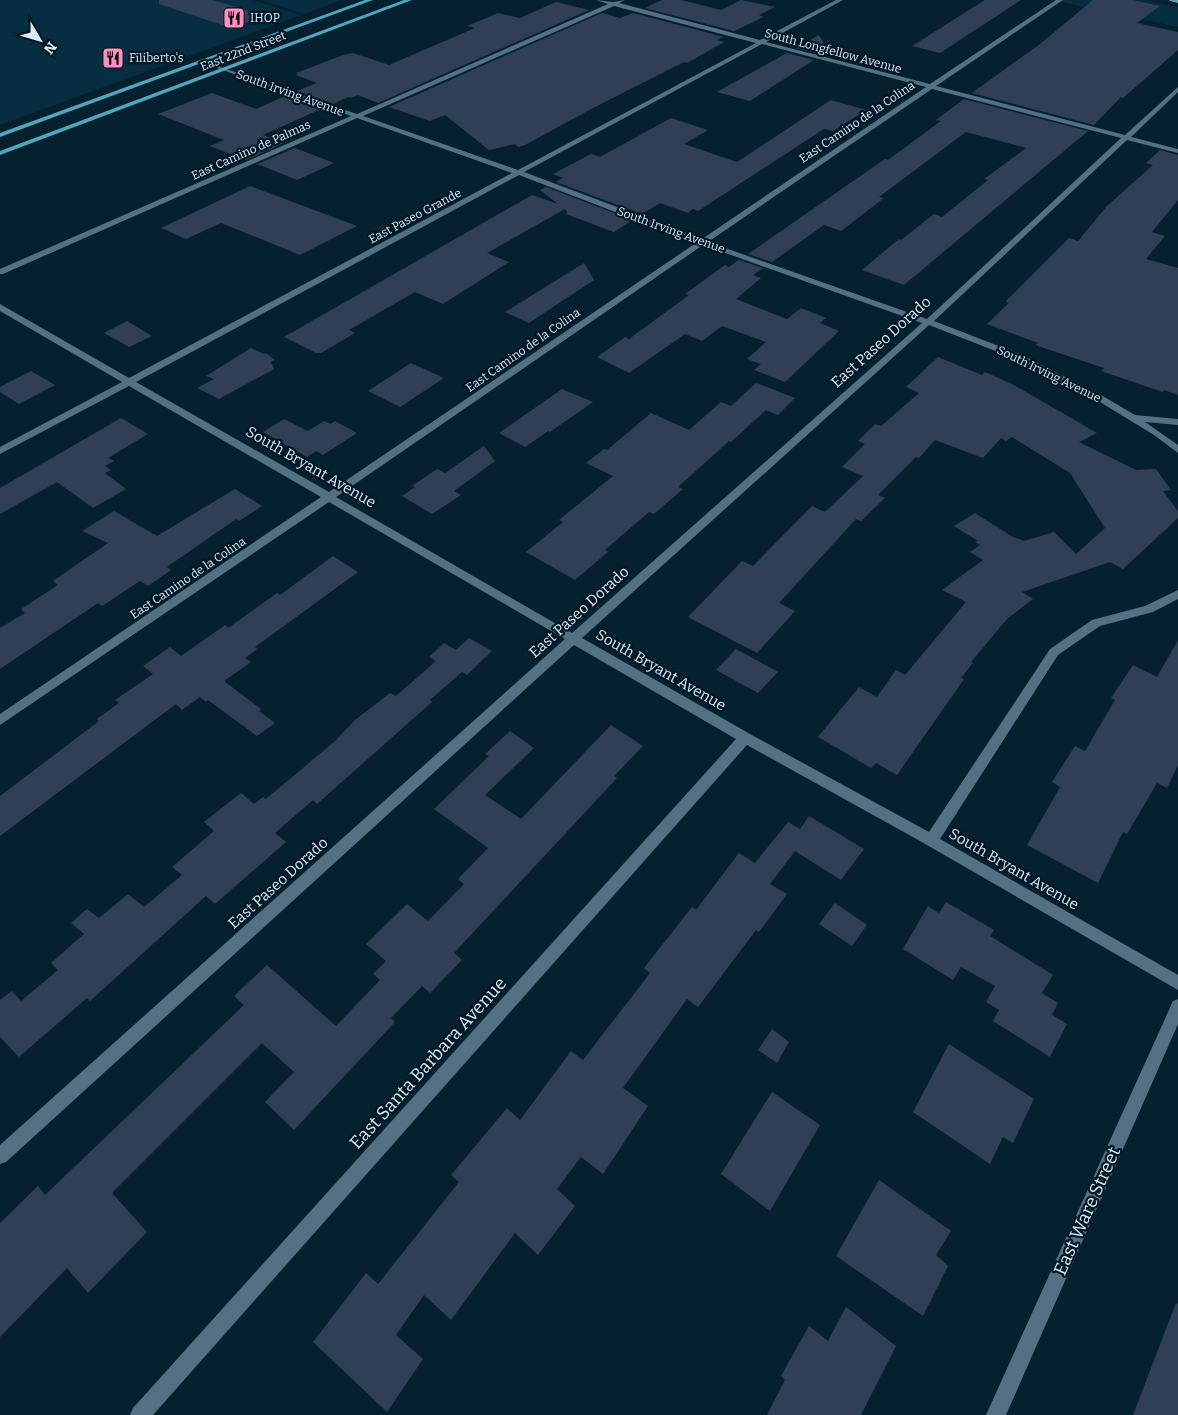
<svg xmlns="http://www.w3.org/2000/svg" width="1178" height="1415" font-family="Bitter,serif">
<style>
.built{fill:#072d40}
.building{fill:#313f56}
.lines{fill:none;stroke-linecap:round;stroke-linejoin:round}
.street{fill:#547184;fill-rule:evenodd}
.primary{fill:#53a5bb;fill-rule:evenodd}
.labels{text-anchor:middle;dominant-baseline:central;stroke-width:4.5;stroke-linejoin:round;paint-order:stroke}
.far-poi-label{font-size:12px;fill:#dcebf6;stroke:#001726;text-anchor:start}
.far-street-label{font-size:12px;fill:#dcebf6;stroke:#001726}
.street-label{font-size:15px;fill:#dcebf6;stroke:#001726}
.near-street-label{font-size:18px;fill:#dcebf6;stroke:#001726}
</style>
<rect width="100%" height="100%" fill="#052130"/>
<!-- built -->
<g class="built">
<path d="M0,0H252L301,15L0,125Z"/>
<path d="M261,0H342L304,14Z"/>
<path d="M1052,0H1143L1178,7V27Z"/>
</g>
<!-- building -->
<g class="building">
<path d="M159,0H213L265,16L231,28L159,4Z"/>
<path d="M662,0H681L721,10L741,0L775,7L759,15L764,17L734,31L645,8Z"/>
<path d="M985,0H1021L940,53L912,46Z"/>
<path d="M1093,0H1133L1160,6L1137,23L1178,32V50L1123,98L1121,97L1094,125L972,93L1040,44Z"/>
<path d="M556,2L589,10L378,103L358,95L351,98L348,97L333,104L297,91L317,83L296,75L298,74L296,73L343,55L353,53L389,65L475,28L467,26L498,13L520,18Z"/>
<path d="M602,13L620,18L633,13L724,37L717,40L724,42L687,63L684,62L595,107L525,145L518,147L515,144L489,150L445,115L430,121L389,107Z"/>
<path d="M819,35L828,51L823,55L796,48Z"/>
<path d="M787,53L814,60L750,101L717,92Z"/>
<path d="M212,93L256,109L287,95L323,108L263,135L284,143L246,160L210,146L224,140L158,114Z"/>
<path d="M964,99L1088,131L904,285L862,270L899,239L901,240L934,214L942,217L988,180L984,179L1026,148L966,132L879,197L884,198L841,231L824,225L772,262L748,254L885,159L888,160L941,121L936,120Z"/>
<path d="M831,100L866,110L833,131L824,129L698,211L693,209L688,213L660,203L642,214L556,182L563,178L553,174L591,154L600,157L671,118L708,130L684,144L737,162Z"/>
<path d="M295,148L334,163L297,180L257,164Z"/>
<path d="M1160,150L1178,155V200L1152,232L1165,236L1146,259L1178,268V395L1164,390L1163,392L1101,371L1104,368L1035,345L1038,343L987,324L1009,303L1006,301L1069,238L1078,241L1107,206L1153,165L1146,163Z"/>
<path d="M250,186L357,226L300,255L221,223L186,239L161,228Z"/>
<path d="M546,187L632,220L614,232L566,214L567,211L565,209L487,253L509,262L443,304L415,292L349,330L355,333L321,353H316L284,337L532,195L558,204L540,190Z"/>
<path d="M739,260L763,268L753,275L761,278L736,299L787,319L801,308L826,318L820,323L839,331L785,382L754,370L761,364L747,359L766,342L722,326L702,341L685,334L629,373L597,357L625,337L629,339L689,295L685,294L725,265L729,267Z"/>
<path d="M584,263L594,280L529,323L505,312Z"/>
<path d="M127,321L152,336L129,347L104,333Z"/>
<path d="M251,348L264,354L266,353L275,360L271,362L274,369L219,399L197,388L214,379L206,376Z"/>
<path d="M938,357L982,375L985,372L1012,384L1097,433L1079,442L1136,470L1156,469L1171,490L1163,491L1178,511V518L1123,569L1110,562L1022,592L1033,599L1007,619L971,662L973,663L961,678L964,679L897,775L876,763L871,768L818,737L859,687L877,697L896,670L905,675L966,602L942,590L983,560L970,552L980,545L975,542L978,541L954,526L975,513L1011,536L1024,541L1054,532L1076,554L1105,528L1070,473L1012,437L1006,441L1001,438L983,458L935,440L919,458L916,457L878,495L885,498L861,521L856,519L779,603L795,611L757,653L688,617L742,561L753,566L812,506L825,512L863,476L842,467L865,444L858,441L875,424L881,426L919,393L906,387Z"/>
<path d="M411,363L444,378L400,407L368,391Z"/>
<path d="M31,371L55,385L19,404L0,392V387Z"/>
<path d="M756,383L795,398L778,415L766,410L731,442L729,441L678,487L683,489L654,514L649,512L605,550L608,552L575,580L526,552L563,522L559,520L613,476L586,463L604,449L607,450L651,413L689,430L721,402L731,406Z"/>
<path d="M562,389L593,402L550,432L548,431L525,447L499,433Z"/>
<path d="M121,418L148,434L108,458L114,461L105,466L111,470L105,473L126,489L93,508L57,482L0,514V488Z"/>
<path d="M284,419L308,431L324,421L330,424L335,421L357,433L323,455L316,451L307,457L263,432Z"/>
<path d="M484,446L495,461L454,491L461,495L432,514L402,496L415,487L412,486L437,469L445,473Z"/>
<path d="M235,489L262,506L239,521L236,519L167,567L171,570L148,586L140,581L102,606L98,603L0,669V628L25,613L21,609L58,585L53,581L108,543L82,531L114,511L157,536Z"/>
<path d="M333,556L358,572L255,647L257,649L245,658L251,662L224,681L261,709L259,711L275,723L257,736L208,700L206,702L200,697L182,710L176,704L0,836V796L99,721L97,719L119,703L115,700L153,674L143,666L170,647L181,656L225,625L228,628L277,593L280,595Z"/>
<path d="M469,638L492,651L467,675L462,672L430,700L432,702L317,804L313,800L275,833L286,842L215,904L206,896L90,1001L87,998L19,1057L0,1037V1000L12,991L21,1001L58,970L51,963L84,934L71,923L87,909L99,918L128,894L144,907L182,875L172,867L214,831L204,822L241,793L254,804L263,797L266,799L334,742L355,720L390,693L396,696L436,661L429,657L444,643L456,650Z"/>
<path d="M1178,640V765L1167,788L1157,783L1127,834L1123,832L1098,883L1027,845L1060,787L1052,782L1075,746L1085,751L1115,700L1111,698L1133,665L1157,677Z"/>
<path d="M736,649L778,672L758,693L716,670Z"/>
<path d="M611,725L643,746L614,776L617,778L454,953L462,960L430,993L422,986L391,1018L395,1022L294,1130L265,1102L294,1072L262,1043L112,1193L147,1232L88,1293L67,1268L0,1337V1223L38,1186L45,1195L244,1005L234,996L267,965L336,1026L380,980L373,974L386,961L366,944L407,904L428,921L464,884L458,879L488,848L434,809L489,756L485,754L510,731L534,748L485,795L521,819Z"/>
<path d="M809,816L864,849L841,880L795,851L770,884L787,894L759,932L756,930L698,1007L687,999L623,1088L648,1106L603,1174L581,1157L557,1189L575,1206L538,1255L515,1233L451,1320L424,1295L396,1335L423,1359L387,1412L313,1342L366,1273L378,1284L459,1182L451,1175L507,1108L520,1120L571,1051L583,1060L650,973L644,968L692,907L696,910L739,853L755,863L788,822L800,829Z"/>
<path d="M946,902L994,930L990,936L1053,975L1042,993L1058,1003L1052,1015L1067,1024L1050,1057L993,1021L999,1010L986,1002L995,986L961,967L953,980L903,949L928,906L939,913Z"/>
<path d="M835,903L867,925L852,946L819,924Z"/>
<path d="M772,1029L789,1042L777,1063L758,1050Z"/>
<path d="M949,1044L1034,1099L1013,1143L1003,1137L990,1164L913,1112Z"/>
<path d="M772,1092L820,1125L770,1211L721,1174Z"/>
<path d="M879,1180L951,1231L936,1255L948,1266L923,1316L836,1256Z"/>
<path d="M1176,1303L1178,1304V1415H1133Z"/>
<path d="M846,1307L896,1346L861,1415H767L785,1380L781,1376L809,1326L828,1341Z"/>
</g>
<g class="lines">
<!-- street -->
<g class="street">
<path d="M596,0L613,2L625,0L619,3L760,40L836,0H843L766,42L930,84L1056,0H1063L936,86L1125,135L1178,87V92L1131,137L1178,149V153L1127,140L934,321L1022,355L1101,395L1135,415L1178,419V425L1145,422L1178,445V453L1154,435L1095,399L1016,359L929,325L582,638L750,734L929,832L1050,649L1092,620L1145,606L1178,590V599L1153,612L1100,626L1058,655L940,839L1178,975V990L920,841L747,745L153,1415H130L133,1408L736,739L574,645L6,1162L0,1164V1145L565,639L329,502L0,725V714L321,497L129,386L0,454V447L122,382L0,311V304L129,378L512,173L357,118L3,274H0V269L351,116L200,62V60L357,114L608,4ZM614,6L756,43L518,170L363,116ZM762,44L926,87L702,239L524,172ZM932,89L1121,138L927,319L708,242ZM519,175L696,243L329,492L136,382ZM703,245L922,323L572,633L336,497Z"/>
<path d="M1178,999V1024L1006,1415H986L1173,1001Z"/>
</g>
<!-- primary -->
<g class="primary">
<path d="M365,0H373L0,137V133Z"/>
<path d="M404,0H412L0,155V151Z"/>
<path d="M1169,0H1178V3L1170,1Z"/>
</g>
</g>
<!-- icons -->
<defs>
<g id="restaurant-square" transform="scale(1.125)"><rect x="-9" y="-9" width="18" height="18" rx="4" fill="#fd8ec0" stroke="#001726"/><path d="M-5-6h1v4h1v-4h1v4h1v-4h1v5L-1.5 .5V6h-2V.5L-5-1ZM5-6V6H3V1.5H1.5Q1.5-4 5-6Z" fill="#111"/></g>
</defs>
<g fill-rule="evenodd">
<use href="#restaurant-square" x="234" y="18"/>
<use href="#restaurant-square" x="113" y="58"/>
</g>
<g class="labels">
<!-- far-poi labels -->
<g class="far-poi-label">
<text x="250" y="18">IHOP</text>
<text x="129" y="58">Filiberto's</text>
</g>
<!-- far-street labels -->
<g class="far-street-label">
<text transform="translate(243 51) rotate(-21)">East 22nd Street</text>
<text transform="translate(833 51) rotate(15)">South Longfellow Avenue</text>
<text transform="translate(290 93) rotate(20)">South Irving Avenue</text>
<text transform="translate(857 122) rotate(-34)">East Camino de la Colina</text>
<text transform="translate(251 150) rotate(-24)">East Camino de Palmas</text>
<text transform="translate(415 216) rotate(-28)">East Paseo Grande</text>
<text transform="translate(671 230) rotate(20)">South Irving Avenue</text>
<text transform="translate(523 350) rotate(-35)">East Camino de la Colina</text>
<text transform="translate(1049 374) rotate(26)">South Irving Avenue</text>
<text transform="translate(188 578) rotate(-34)">East Camino de la Colina</text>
</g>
<!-- street labels -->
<g class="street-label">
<text transform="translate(881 342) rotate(-42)">East Paseo Dorado</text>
<text transform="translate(311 467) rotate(30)">South Bryant Avenue</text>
<text transform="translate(579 612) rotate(-42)">East Paseo Dorado</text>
<text transform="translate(661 670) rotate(30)">South Bryant Avenue</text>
<text transform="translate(1014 869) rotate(30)">South Bryant Avenue</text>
<text transform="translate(278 883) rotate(-42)">East Paseo Dorado</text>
</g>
<!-- near-street labels -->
<g class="near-street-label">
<text transform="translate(428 1063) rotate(-48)">East Santa Barbara Avenue</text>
<text transform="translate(1087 1211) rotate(-66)">East Ware Street</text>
</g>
</g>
<!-- north arrow -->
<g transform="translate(40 40) rotate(128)" stroke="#001726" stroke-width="4" paint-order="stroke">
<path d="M0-4L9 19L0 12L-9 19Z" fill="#dcebf6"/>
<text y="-8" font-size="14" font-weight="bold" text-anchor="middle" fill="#dcebf6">N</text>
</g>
</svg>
